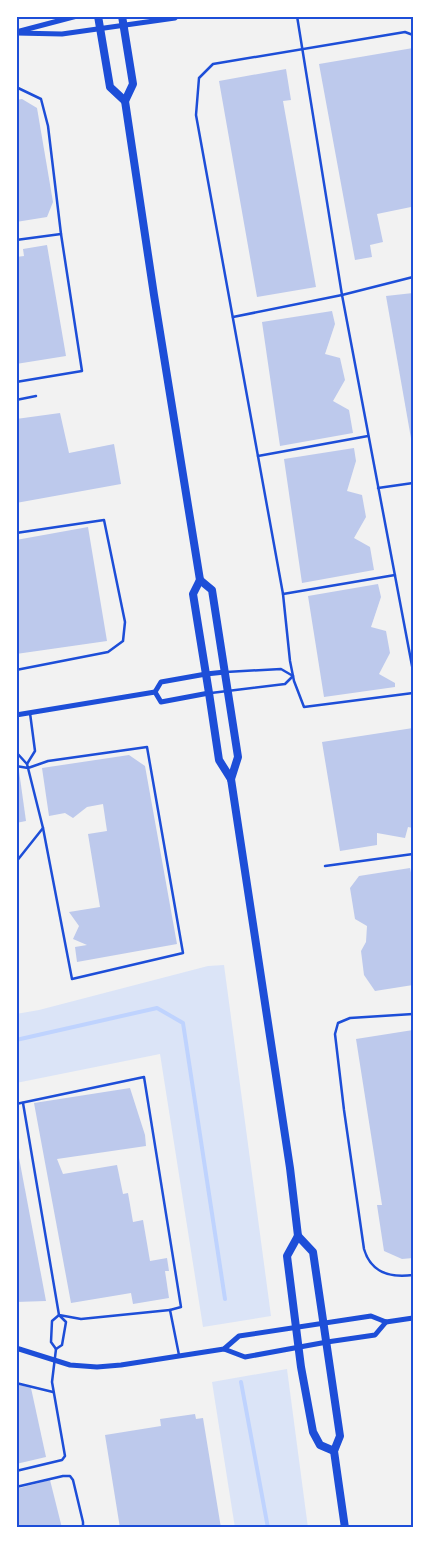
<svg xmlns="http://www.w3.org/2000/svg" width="429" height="1544" font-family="'Alegreya Sans',sans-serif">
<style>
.green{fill:#dbe4f7}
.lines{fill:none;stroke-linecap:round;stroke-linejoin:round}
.stream{stroke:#bfd3fe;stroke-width:4}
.building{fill:#bdc9ec}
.service{stroke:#1d4ed8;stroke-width:2.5}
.minor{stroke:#1d4ed8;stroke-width:5}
.secondary{stroke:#1d4ed8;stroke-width:8}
.neatline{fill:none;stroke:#1d4ed8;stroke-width:2}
</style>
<rect width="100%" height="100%" fill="#f2f2f2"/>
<!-- green -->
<g class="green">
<path d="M224,965L271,1316L203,1327L160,1054L16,1083V1014L39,1010L208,966Z"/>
<path d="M287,1369L308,1528H235L212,1382Z"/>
</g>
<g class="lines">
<!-- stream -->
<g class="stream">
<path d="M16,1040L157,1008L183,1023L225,1299"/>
<path d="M241,1382L268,1528"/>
</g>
</g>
<!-- building -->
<g class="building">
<path d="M413,48V211L411,207L377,214L383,242L370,245L372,257L355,260L319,64Z"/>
<path d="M286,69L291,100L283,101L316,287L257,297L219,81Z"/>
<path d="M22,99L37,108L53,202L47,217L16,222V100Z"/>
<path d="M47,245L66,356L16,364V257L24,256L23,249Z"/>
<path d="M413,293V444H412L386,296Z"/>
<path d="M332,311L335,324L325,354L340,358L345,380L333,401L349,410L353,433L280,446L262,322Z"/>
<path d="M60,413L69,453L114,444L121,484L16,503V419Z"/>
<path d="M354,448L356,461L347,491L362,495L366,517L354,538L370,547L374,570L302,583L284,459Z"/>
<path d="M88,527L107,641L16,654V540Z"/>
<path d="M378,584L381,597L371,627L386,631L390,653L379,674L395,683V687L324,697L308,596Z"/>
<path d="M413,728V828L408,827L405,838L377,833V845L340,851L322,742Z"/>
<path d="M129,755L145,766L177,944L77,962L75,947L87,945L73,939L79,926L69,912L100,907L88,834L107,831L103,804L87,807L73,818L65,813L49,816L42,768Z"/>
<path d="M19,771L26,821L16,823V772Z"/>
<path d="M410,868L413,882V985L375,991L364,975L361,951L366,942L367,926L355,919L350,888L359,876Z"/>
<path d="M413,1030V1258L402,1259L384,1251L377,1205H382L356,1039Z"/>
<path d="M130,1088L145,1135L146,1146L57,1159L63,1174L117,1165L123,1194L128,1193L133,1222L143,1220L150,1261L167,1258L169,1271H165L169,1298L133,1304L131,1293L71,1303L34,1103Z"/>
<path d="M16,1147H17L46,1301L16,1302Z"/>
<path d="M16,1384L31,1388L46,1457L16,1464Z"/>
<path d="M195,1414L196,1419L203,1418L221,1528H120L105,1435L161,1426L160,1419Z"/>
<path d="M50,1480L62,1528H16V1489Z"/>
</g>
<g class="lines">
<!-- service -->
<g class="service">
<path d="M297,16L342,295L413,671"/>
<path d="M413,35L405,32L213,64L199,78L196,115L283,594L290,661L294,681L304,707L413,693"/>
<path d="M16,87L41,99L48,126L61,234L16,240"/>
<path d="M233,317L342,295L413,277"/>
<path d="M16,382L82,371L61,234"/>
<path d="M16,400L36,396"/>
<path d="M258,456L368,436"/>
<path d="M378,488L413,483"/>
<path d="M16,533L104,520L125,622L123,641L108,652L16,670"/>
<path d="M283,594L395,575"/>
<path d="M211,693L285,684L293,676L281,669L226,672"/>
<path d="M16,752L27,764L43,828L72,979L183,953L147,747L48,761L28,768L16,766"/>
<path d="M27,764L35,751L30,713"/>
<path d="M16,862L43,828"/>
<path d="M325,866L413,854"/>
<path d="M413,1014L350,1018L338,1023L335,1034L344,1110L364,1249C371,1273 391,1278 413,1275"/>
<path d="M23,1103L59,1315L66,1322L62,1345L56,1349"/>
<path d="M16,1104L144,1077L181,1307L170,1310L179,1355"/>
<path d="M16,1383L53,1392"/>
<path d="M16,1471L62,1460L65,1456L52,1382L56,1349L51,1342L52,1321L59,1315L81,1319L170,1310"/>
<path d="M16,1487L63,1476H70L73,1480L83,1522V1528"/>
</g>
<!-- minor -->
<g class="minor">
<path d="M20,31L77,16"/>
<path d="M16,33L62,34L175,18L177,16"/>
<path d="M155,692L161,702L209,693"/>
<path d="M16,715L155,692L161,682L206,674L225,672"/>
<path d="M16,1348L70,1365L97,1367L121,1365L224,1349L239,1336L371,1316L386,1322L413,1318"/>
<path d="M224,1349L245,1357L327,1342L375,1335L386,1322"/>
</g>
<!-- secondary -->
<g class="secondary">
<path d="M98,16L110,87L125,101"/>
<path d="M122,16L133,84L125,101L154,295L200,580L193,594L209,693L219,760L231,779L290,1168L298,1236L287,1256L301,1367L313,1432L320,1445L334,1451"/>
<path d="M200,580L212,590L238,757L231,779"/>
<path d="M298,1236L313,1252L340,1436L334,1451L345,1528"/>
</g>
</g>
<!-- border -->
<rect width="429" height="1544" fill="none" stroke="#ffffff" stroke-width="35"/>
<rect x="18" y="18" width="394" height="1508" class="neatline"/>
</svg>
